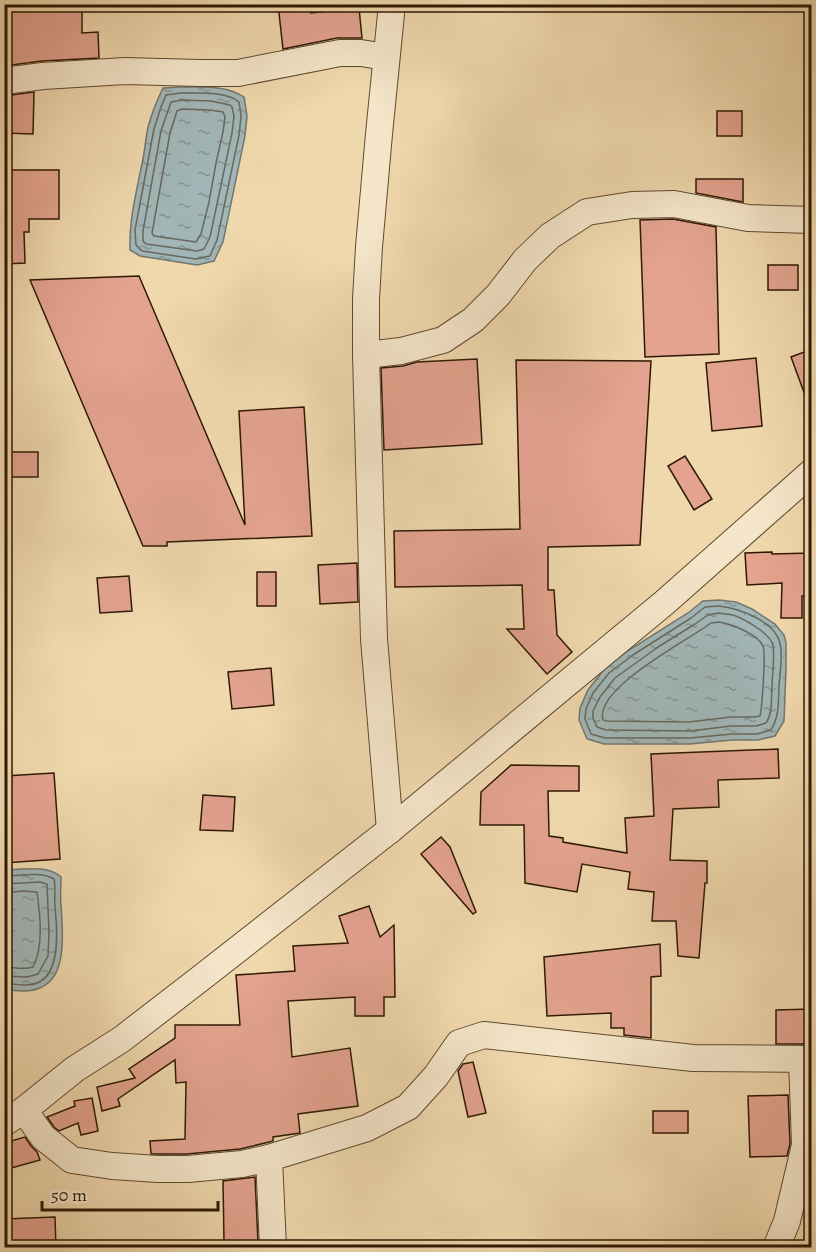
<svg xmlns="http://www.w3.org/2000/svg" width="816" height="1252" font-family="Alegreya,serif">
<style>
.water{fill:url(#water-ripples);stroke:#737770;stroke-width:1.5}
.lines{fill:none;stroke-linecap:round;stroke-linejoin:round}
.shore{stroke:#68685e;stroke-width:1.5}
.building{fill:#e3a38f;stroke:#2f1905;stroke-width:1.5}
.minor-casing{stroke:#5f492f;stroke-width:28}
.minor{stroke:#f5e6ca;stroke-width:26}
</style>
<defs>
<pattern id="water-ripples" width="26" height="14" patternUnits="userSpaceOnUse" patternTransform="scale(1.5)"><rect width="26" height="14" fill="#a1b6b7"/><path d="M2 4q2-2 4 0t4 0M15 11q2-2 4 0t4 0" fill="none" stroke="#849393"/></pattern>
</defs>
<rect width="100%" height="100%" fill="#f0d8ad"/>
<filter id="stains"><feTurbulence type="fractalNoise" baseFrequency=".00333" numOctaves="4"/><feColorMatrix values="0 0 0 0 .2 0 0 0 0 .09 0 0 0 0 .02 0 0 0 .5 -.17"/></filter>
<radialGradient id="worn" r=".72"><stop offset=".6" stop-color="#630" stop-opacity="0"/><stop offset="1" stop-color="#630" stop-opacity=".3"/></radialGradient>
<!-- water -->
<g class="water">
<path d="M181,87C202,87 226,85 244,97L247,116L245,136L223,242L214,261L197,265L140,256L130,250C129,219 137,189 143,159C145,148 146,137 148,127C152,113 157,100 163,88Z"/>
<path d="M719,600L736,602L752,609L775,624L784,635L786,643V669L784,721L775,736L758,740H732L690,744H604L587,739L579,720L580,708L588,690L605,668L629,650L688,613L703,601Z"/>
<path d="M22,869C35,869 50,867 61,877C61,886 60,896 61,905C64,950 68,1002 5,989V870Z"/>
</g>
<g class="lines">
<!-- shore -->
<g class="shore">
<path d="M181,93C198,93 226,91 239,102L241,116L239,135L217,240L210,256L196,259L142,251L136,245L135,230L154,129L161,107L166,95Z"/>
<path d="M182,100L211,101L230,105L232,107L234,116L232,133L210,237L204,249L197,251L146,244L143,241V231L161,131L171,102Z"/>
<path d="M182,109L210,110L223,112L225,117L223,132L216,163L209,202L201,234L196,242L154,236L152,233L170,133L177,111Z"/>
<path d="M719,606C738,608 775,621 780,643C783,656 780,672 779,685C778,701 780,715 771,730L757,734H732L690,738H605L591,734L585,719L586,709L593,693L609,673L633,655L691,618L705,607Z"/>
<path d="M719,613C723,614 728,614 733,615C744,619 770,633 773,645C775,657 772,675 772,687C771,699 773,713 766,723L756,726H731L690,731L606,730L597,727L593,718V711L600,697L615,678L658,647L695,624L708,615Z"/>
<path d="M719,622C731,624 758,634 763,646C766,653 762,707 760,716L755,717H731L689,722L607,721L603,720C594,688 689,640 711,623Z"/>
<path d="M4,876C21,876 40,871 54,879C56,888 54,898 55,907C57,926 61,969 41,981C30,988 16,984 4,983"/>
<path d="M4,884L40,882L47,884L49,933L48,956L38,974L27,977L4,976"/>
<path d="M4,893L23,891L37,892C40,914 44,947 33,967C23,970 14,967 4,967"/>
</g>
</g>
<!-- building -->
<g class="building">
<path d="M278,4H310L311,13L359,8L362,38H337L283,49Z"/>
<path d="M4,5H82V33L98,32L99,58L42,61L4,66Z"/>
<path d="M34,92L33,134L4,133V96Z"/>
<rect x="717" y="111" width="25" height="25"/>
<path d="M4,170H59V219H29V232H24L25,263L4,264Z"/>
<path d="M696,179H743V202L696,193Z"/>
<path d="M673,219L716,227L719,354L645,357L640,220Z"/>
<rect x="768" y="265" width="30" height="25"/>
<path d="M139,276L245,525L239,411L304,407L312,536L167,542V546H143L30,280Z"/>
<path d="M812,349V405L809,406L791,357Z"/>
<path d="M756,358L762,426L712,431L706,363Z"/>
<path d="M477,359L482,444L384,450L381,368L403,366L417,362Z"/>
<path d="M516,360L651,361L640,545L548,547V590H554L557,635L572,652L547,674L507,629H524L522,585L395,587L394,531L520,529Z"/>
<rect x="4" y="452" width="34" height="25"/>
<path d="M685,456L712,499L694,510L668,466Z"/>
<path d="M772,552V554L812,553V596H802V618H781L782,583L747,585L745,553Z"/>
<path d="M357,563L358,602L320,604L318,565Z"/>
<rect x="257" y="572" width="19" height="34"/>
<path d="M129,576L132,611L100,613L97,578Z"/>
<path d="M271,668L274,705L232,709L228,672Z"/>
<path d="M778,749L779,778L718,780L719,807L673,809L670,860L707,861V883H705L699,958L678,956L676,921H652L654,892L628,889L630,872L582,864L577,892L525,883L524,825H480L481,792L511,765L579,766V791H548L549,836L563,838V842L627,853L625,818L654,816L651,754Z"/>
<path d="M54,773L60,859L4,863V776Z"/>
<path d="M203,795L235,797L233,831L200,830Z"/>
<path d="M441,837L450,847L476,912L473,914L421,854Z"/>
<path d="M369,906L380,937L394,925L395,997H384V1016H355V997L288,1001L292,1057L350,1048L358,1106L298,1114L300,1133L273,1137V1141L265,1143L240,1149L187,1154H151L150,1141L185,1139L186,1082L176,1083L175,1060L118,1099L120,1106L102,1111L97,1087L135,1078L129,1069L175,1038V1025H240L236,975L295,971L293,946L348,943L339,916Z"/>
<path d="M660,944L661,976L651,977V1038L624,1035V1028H611V1013L547,1016L544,957Z"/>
<path d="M812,1009V1044H776V1010Z"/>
<path d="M473,1062L486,1113L468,1117L458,1071L463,1064Z"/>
<path d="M788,1095L790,1144L787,1156L750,1157L748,1096Z"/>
<path d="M92,1098L98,1131L81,1135L78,1123L59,1131L54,1127L47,1117L75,1106L74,1101Z"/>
<rect x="653" y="1111" width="35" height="22"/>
<path d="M25,1137L31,1146L37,1152L40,1160L4,1170V1143Z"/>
<path d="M255,1177L258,1242H224L223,1181Z"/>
<path d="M55,1217L56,1248H4V1219Z"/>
</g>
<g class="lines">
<!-- minor casing -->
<g class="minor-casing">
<g id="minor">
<path d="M4,81L43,76L125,71L200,73H238L340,53H361L386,57"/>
<path d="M366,355L401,351L443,340L473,320L498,295L525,260L550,236L587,212L632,205L674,204L748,218L812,220"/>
<path d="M390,830L374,639L366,355V299L369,247L379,134L392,4"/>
<path d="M24,1110L43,1137L72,1160L112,1166L158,1169H188L242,1164L269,1158L367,1128L408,1107L436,1076L459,1043L484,1035L693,1058L812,1059"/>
<path d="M4,1123L24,1110L75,1069L122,1039L201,978L390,830L664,603L812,472"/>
<path d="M269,1158L273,1248"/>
<path d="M776,1248L787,1221L805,1145L802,1059"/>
</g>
</g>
<!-- minor -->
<use href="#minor" class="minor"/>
</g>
<!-- margin -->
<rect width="816" height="1252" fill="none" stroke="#f0d8ad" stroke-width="24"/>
<rect x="6" y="6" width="804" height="1240" fill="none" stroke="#2f1905" stroke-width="3"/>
<rect x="12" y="12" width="792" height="1228" fill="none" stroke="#2f1905" stroke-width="1.5"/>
<!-- scale -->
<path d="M42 1201v9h176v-9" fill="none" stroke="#2f1905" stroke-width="3"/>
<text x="51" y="1201" font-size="18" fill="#2f1905" stroke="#f5e6ca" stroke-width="4.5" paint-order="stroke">50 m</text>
<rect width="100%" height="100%" filter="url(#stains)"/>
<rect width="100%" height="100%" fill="url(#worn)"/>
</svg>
